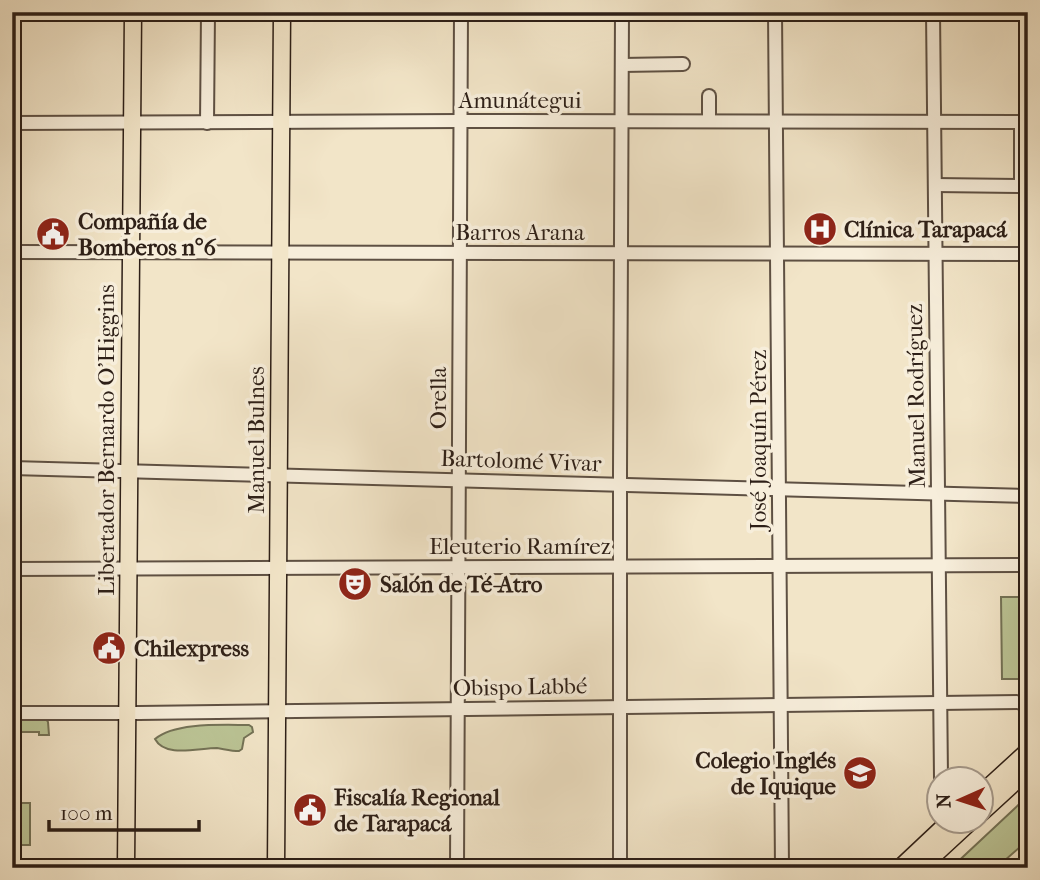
<svg xmlns="http://www.w3.org/2000/svg" width="1040" height="880" font-family="'IM FELL French Canon',serif">
<style>
.green{fill:#bbc495;stroke:#747256;stroke-width:2}
.lines{fill:none;stroke-linecap:round;stroke-linejoin:round}
.minor-casing{stroke:#5e5043;stroke-width:16}
.major-casing{stroke:#2d1f17;stroke-width:19}
.minor{stroke:#f7eedb;stroke-width:12}
.major{stroke:#f2e5c8;stroke-width:16}
.labels{text-anchor:middle;dominant-baseline:central;stroke-width:7;stroke-linejoin:round;paint-order:stroke}
.street-label{font-size:23px;fill:#2d1f17;stroke:#f7eedb}
.poi-label{font-size:23px;font-weight:bold;fill:#2d1f17;stroke:#f7eedb;text-anchor:start}
</style>
<rect width="100%" height="100%" fill="#f2e5c8"/>
<filter id="stains"><feTurbulence type="fractalNoise" baseFrequency=".00286" numOctaves="4"/><feColorMatrix values="0 0 0 0 .2 0 0 0 0 .09 0 0 0 0 .02 0 0 0 .5 -.17"/></filter>
<radialGradient id="worn" r=".72"><stop offset=".6" stop-color="#630" stop-opacity="0"/><stop offset="1" stop-color="#630" stop-opacity=".3"/></radialGradient>
<!-- green -->
<g class="green">
<path d="M1001,597H1028V679H1002Z"/>
<path d="M44,716L48,722L49,735H39V732H12V717Z"/>
<path d="M249,725L252,727L253,732L244,738L242,749L239,751C231,751 224,749 217,748C198,748 165,758 155,739C175,722 223,725 249,725Z"/>
<path d="M1028,796V840L996,868H951Z"/>
<rect x="12" y="803" width="18" height="42"/>
</g>
<g class="lines">
<!-- minor casing -->
<g class="minor-casing">
<g id="minor">
<path d="M775,12L782,868"/>
<path d="M933,12L941,778"/>
<path d="M622,65L683,64"/>
<path d="M709,121V96"/>
<path d="M12,123L460,121L1028,122"/>
<path d="M207,123L208,12"/>
<path d="M935,185L1021,186V122"/>
<path d="M12,252L1028,254"/>
<path d="M12,468L1028,496"/>
<path d="M12,569L1028,565"/>
<path d="M12,713H139L1028,702"/>
<path d="M457,868L461,12"/>
<path d="M620,868V471L622,12"/>
<path d="M872,868L901,867"/>
</g>
</g>
<!-- major casing -->
<g class="major-casing">
<g id="major">
<path d="M981,794L1028,751"/>
<path d="M981,813L1028,770"/>
<path d="M126,868L133,12"/>
<path d="M276,868L282,12"/>
<path d="M900,868L951,820"/>
<path d="M920,868L972,820"/>
</g>
</g>
<!-- minor -->
<use href="#minor" class="minor"/>
<!-- major -->
<use href="#major" class="major"/>
</g>
<!-- icons -->
<defs>
<g id="hospital-disc" transform="scale(1.75)"><circle r="9.5" fill="#8f2418" stroke="#f7eedb"/><path d="M-5-5h3v3.5h4V-5h3V5h-3V1.5h-4V5h-3Z" fill="#fff"/></g>
<g id="civic-disc" transform="scale(1.75)"><circle r="9.5" fill="#8f2418" stroke="#f7eedb"/><path d="M-.6-6.5H3V-4.5H.6V-3L4-1V1h2V6H-6V1h2V-1L-.6-3ZM-1.2 2.5V6h2.4V2.5Z" fill="#fff"/></g>
<g id="theatre-disc" transform="scale(1.75)"><circle r="9.5" fill="#8f2418" stroke="#f7eedb"/><path d="M-5-5.5Q0-4 5-5.5V0Q5 5 0 6Q-5 5-5 0ZM-3.3-2.5H-1v1.5H-3.3ZM1-2.5H3.3v1.5H1ZM-2.8 1Q0 5.5 2.8 1Z" fill="#fff"/></g>
<g id="school-disc" transform="scale(1.75)"><circle r="9.5" fill="#8f2418" stroke="#f7eedb"/><path d="M0-5L7-2L0 1L-7-2ZM-4 1L0 2.5L4 1V4Q0 6-4 4Z" fill="#fff"/></g>
</defs>
<g fill-rule="evenodd">
<use href="#hospital-disc" x="820" y="229"/>
<use href="#civic-disc" x="53" y="234"/>
<use href="#theatre-disc" x="355" y="584"/>
<use href="#civic-disc" x="109" y="648"/>
<use href="#school-disc" x="860" y="773"/>
<use href="#civic-disc" x="310" y="810"/>
</g>
<g class="labels">
<!-- street labels -->
<g class="street-label">
<text x="520" y="100">Amunátegui</text>
<text x="520" y="232">Barros Arana</text>
<text transform="translate(916 396) rotate(-91)">Manuel Rodríguez</text>
<text transform="translate(438 398) rotate(-90)">Orella</text>
<text transform="translate(106 440) rotate(-90)">Libertador Bernardo O'Higgins</text>
<text transform="translate(256 440) rotate(-90)">Manuel Bulnes</text>
<text transform="translate(758 440) rotate(-90)">José Joaquín Pérez</text>
<text transform="translate(521 461) rotate(2)">Bartolomé Vivar</text>
<text x="520" y="546">Eleuterio Ramírez</text>
<text transform="translate(520 687) rotate(-1)">Obispo Labbé</text>
</g>
<!-- poi labels -->
<g class="poi-label">
<text x="78" y="221">Compañía de<tspan x="78" dy="26">Bomberos n°6</tspan></text>
<text x="844" y="229">Clínica Tarapacá</text>
<text x="380" y="584">Salón de Té-Atro</text>
<text x="134" y="648">Chilexpress</text>
<text x="836" y="760" text-anchor="end">Colegio Inglés<tspan x="836" dy="26">de Iquique</tspan></text>
<text x="334" y="797">Fiscalía Regional<tspan x="334" dy="26">de Tarapacá</tspan></text>
</g>
</g>
<!-- margin -->
<rect width="1040" height="880" fill="none" stroke="#f2e5c8" stroke-width="42"/>
<rect x="14" y="14" width="1012" height="852" fill="none" stroke="#2d1f17" stroke-width="3.5"/>
<rect x="21" y="21" width="998" height="838" fill="none" stroke="#2d1f17" stroke-width="2"/>
<!-- north arrow -->
<g transform="translate(960 800) rotate(267)"><circle r="33" fill="#f7eedb" stroke="#a69b8d" stroke-width="2"/>
<path d="M0-5L12 26L0 18L-12 26Z" fill="#8f2418"/>
<text y="-10" font-size="19" font-weight="bold" text-anchor="middle" fill="#2d1f17">N</text>
</g>
<!-- scale -->
<path d="M49 820v10h150v-10" fill="none" stroke="#2d1f17" stroke-width="3.5"/>
<text x="60" y="820" font-size="21" fill="#2d1f17" stroke="#f7eedb" stroke-width="5" paint-order="stroke">100 m</text>
<rect width="100%" height="100%" filter="url(#stains)"/>
<rect width="100%" height="100%" fill="url(#worn)"/>
</svg>
